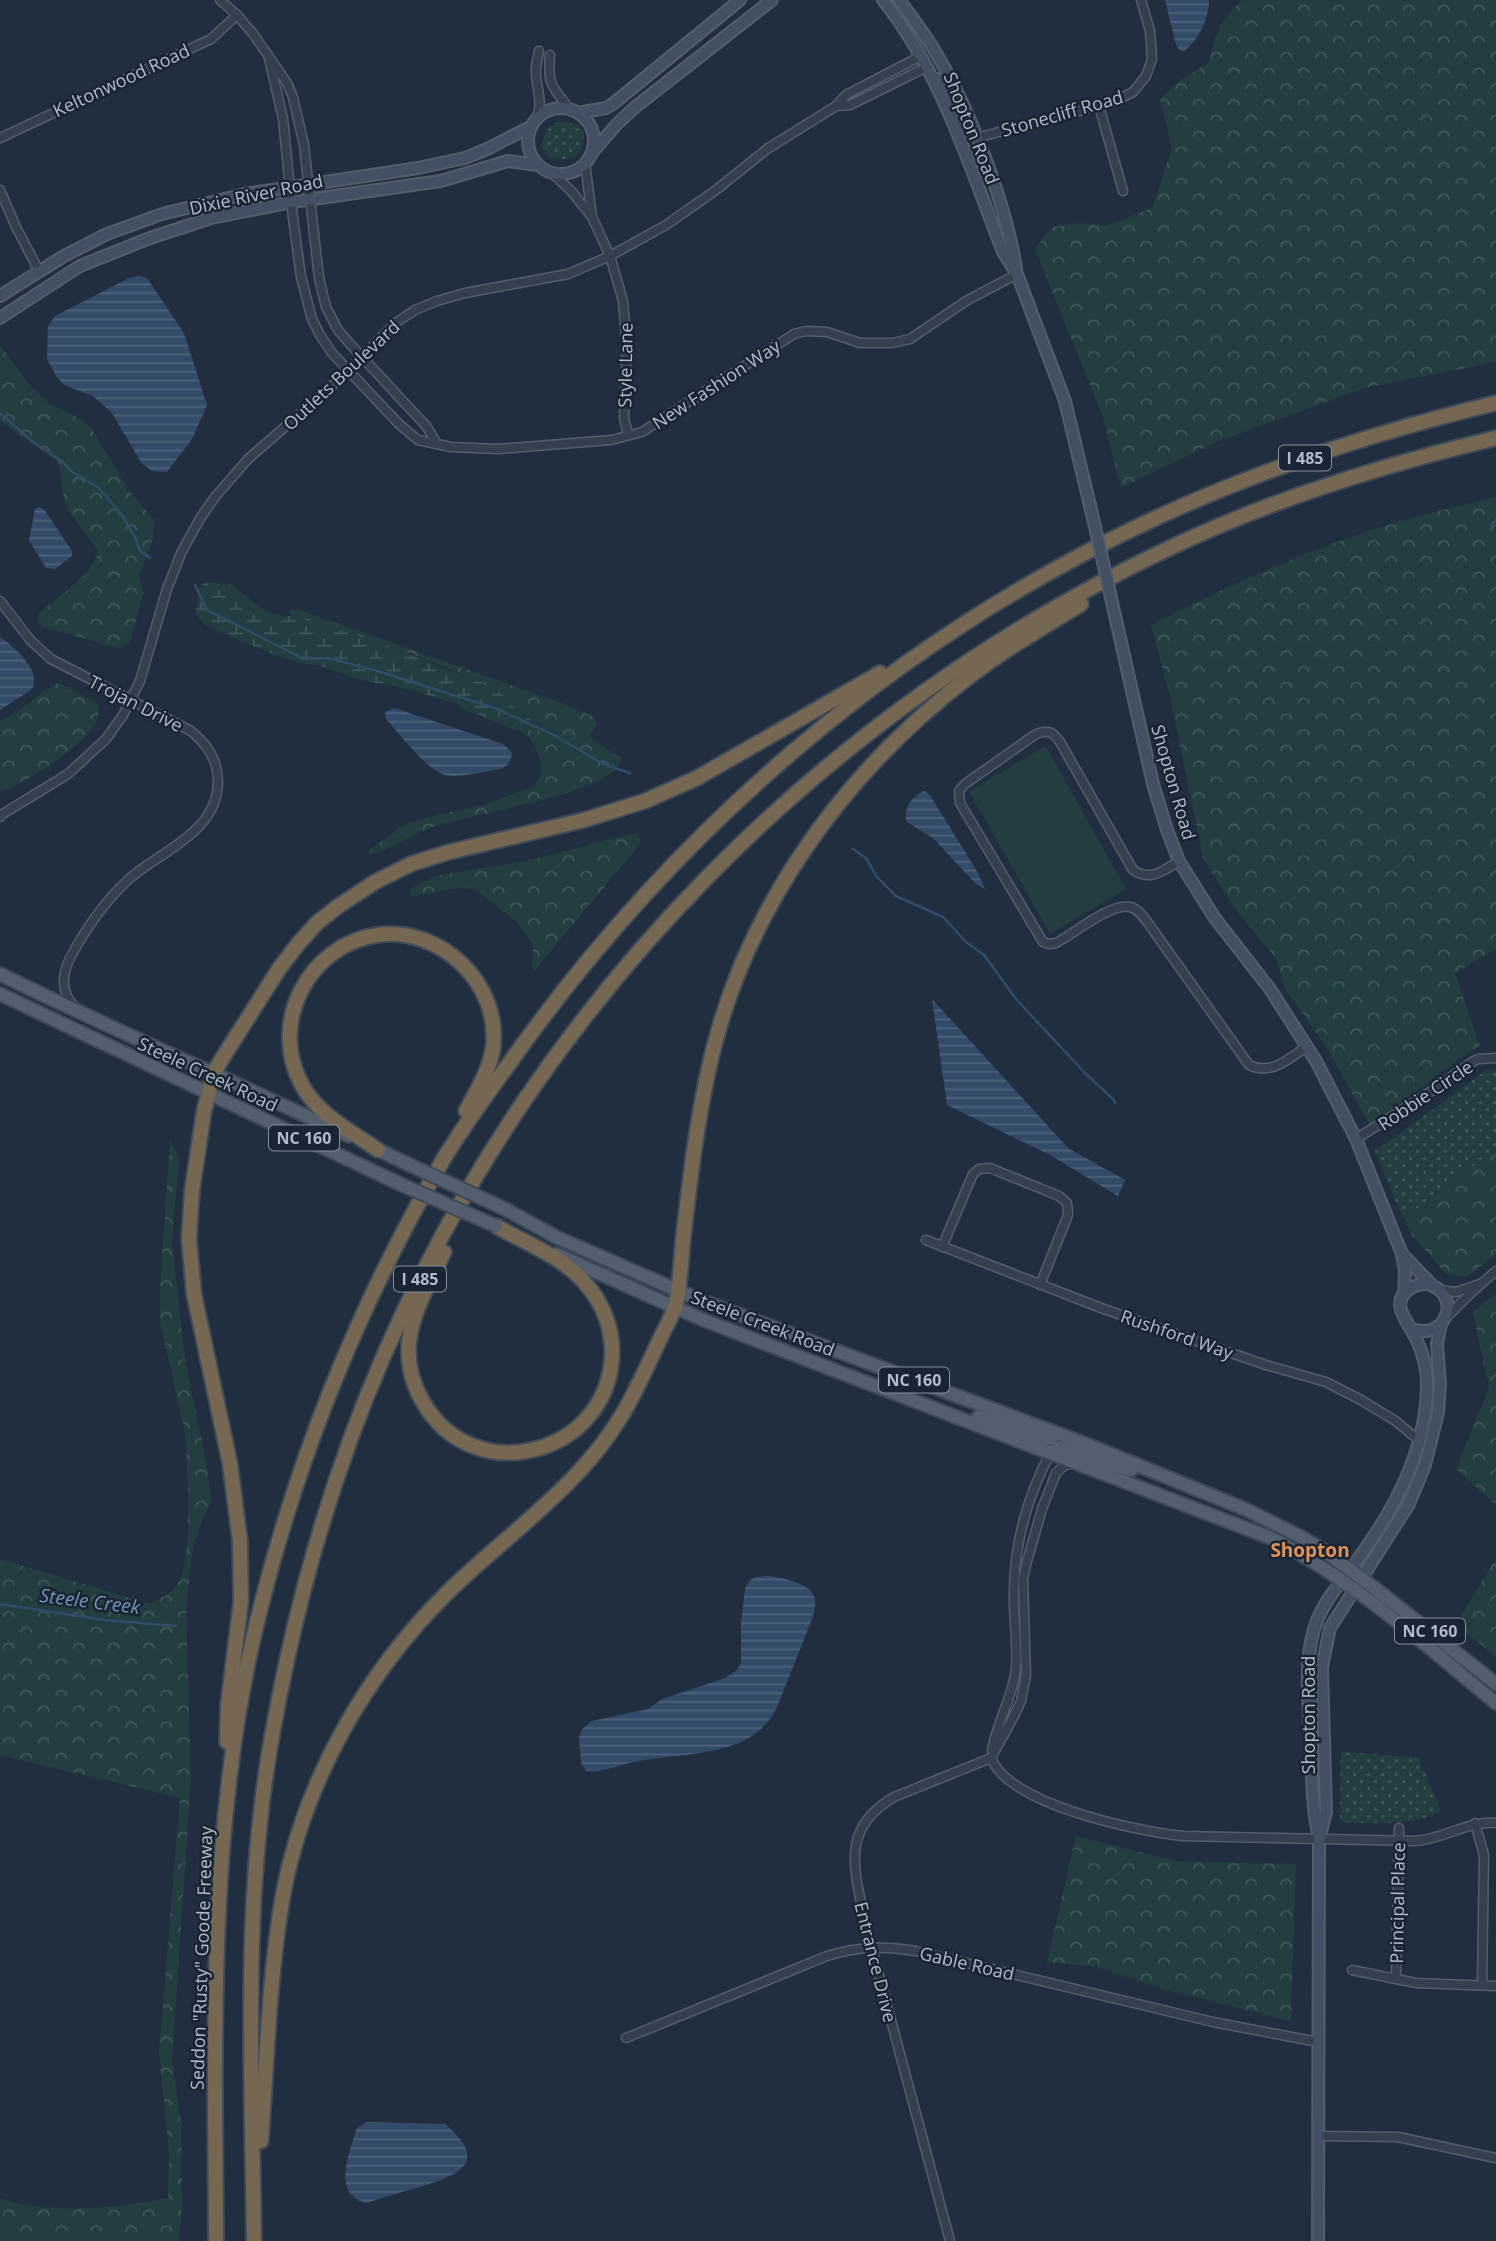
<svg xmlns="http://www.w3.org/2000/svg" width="1496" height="2241" font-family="'Open Sans',sans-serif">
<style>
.grass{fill:url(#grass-dots)}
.forest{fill:url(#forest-crowns)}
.wetland{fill:url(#wetland-marsh)}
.pitch{fill:#233d40}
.water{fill:url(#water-rules)}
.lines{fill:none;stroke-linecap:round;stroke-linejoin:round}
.stream{stroke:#334a68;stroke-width:2.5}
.street-casing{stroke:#535e6d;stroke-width:11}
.secondary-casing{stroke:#535e6d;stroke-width:14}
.primary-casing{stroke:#3e4958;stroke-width:16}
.highway-casing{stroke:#404b5a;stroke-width:18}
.street{stroke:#35404f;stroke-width:8}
.secondary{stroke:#434f62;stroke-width:10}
.primary{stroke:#535f6f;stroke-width:12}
.highway{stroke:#756751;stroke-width:14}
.secondary-bridge-casing{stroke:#535e6d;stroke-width:14;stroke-linecap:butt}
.primary-bridge-casing{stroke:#3e4958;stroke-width:16;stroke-linecap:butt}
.secondary-bridge{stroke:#434f62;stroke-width:10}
.primary-bridge{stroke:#535f6f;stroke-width:12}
.labels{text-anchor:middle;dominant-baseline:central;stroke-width:5;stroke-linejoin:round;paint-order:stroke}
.shield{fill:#1a2533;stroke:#848e9d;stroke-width:2}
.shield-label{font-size:16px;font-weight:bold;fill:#b1bbca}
.street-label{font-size:18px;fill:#b1bbca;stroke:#1a2533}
.neighbourhood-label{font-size:19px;font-weight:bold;fill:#df9057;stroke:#1a2533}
.water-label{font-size:19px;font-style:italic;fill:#7592b5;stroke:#1a2533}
</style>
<defs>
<pattern id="grass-dots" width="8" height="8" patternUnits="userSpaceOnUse" patternTransform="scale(1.75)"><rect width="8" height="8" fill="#233d40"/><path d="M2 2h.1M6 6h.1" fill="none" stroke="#41575a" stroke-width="1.8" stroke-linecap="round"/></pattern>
<pattern id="forest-crowns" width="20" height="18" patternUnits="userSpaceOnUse" patternTransform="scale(1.75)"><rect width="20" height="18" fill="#233d40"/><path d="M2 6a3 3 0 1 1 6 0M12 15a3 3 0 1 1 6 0" fill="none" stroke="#41575a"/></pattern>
<pattern id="wetland-marsh" width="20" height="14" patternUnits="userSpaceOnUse" patternTransform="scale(1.75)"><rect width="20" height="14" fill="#233d40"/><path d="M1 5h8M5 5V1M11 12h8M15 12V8" fill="none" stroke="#41575a"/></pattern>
<pattern id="water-rules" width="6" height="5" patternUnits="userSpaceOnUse" patternTransform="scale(1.75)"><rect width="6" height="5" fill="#334a68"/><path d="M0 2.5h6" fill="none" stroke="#4e627c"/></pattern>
</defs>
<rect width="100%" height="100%" fill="#212e3f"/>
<!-- grass -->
<g class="grass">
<path d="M560,121L577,124L584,132C584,158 570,164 547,156L541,145L547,129Z"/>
<path d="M1496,1068V1149L1403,1219L1375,1151L1484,1072Z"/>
<path d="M1341,1752L1418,1757L1441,1811C1413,1826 1376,1823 1345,1823L1340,1819Z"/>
</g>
<!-- forest -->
<g class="forest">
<path d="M1242,0H1496V362L1365,388L1214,443L1121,488L1103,417L1035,249L1052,227L1077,223L1108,225L1152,208L1172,148L1160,99L1179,81L1209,63C1215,32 1220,22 1242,0Z"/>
<path d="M0,345L31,387L50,404L81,419L92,429L132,495L154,519L153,539L139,577L144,593L130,641L119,648L42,627L38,621L39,613C56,598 94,574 98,551L69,511L64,500L59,464L56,460L0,421Z"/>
<path d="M1496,497V949L1455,973L1480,1046L1470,1051L1370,1126L1326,1046L1285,989L1276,958L1235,909L1203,858L1170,696L1151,625C1218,591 1285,559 1357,535C1402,519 1449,508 1496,497Z"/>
<path d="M291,609L300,610L575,708L594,717L597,725L589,737L622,758C616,794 474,813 439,825C415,832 394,848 370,855L368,853L370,849L406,824L432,816L484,805L534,786L540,776L541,765L539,756L529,737L519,731L461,708L456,701L504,718L522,728H542C516,709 490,688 461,674C407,649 349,634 292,616L289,611Z"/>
<path d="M58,683L97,703C113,733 23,784 0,792V721L20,710L44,691Z"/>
<path d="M635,833L638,834L641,841L636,849L535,970L532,967L533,945L518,923L476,890L464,887L413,896L409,893V889L436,876L526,861Z"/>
<path d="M170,1140L179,1158L172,1242L185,1359L207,1465L211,1501L194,1541L186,1605L191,1779L172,2061L181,2123L182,2208L179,2241H0V2198C50,2215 117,2208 168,2198L169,2153L159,2052L180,1798L0,1755V1559L150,1604L172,1592L183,1573L188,1533V1490L185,1432L160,1323V1287Z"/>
<path d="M1496,1149V1255L1466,1277L1446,1274L1411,1234L1405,1218Z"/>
<path d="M1496,1294V1505L1456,1469L1489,1388L1473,1312Z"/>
<path d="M1496,1558V1657L1456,1624Z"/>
<path d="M1076,1836L1176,1861L1296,1864L1291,2021L1160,1988L1097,1967L1047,1962Z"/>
</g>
<!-- wetland -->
<path class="wetland" d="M207,582L230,584L267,612L283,616H292L344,631L394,648L488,686L503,695L509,703L542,729L536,732L522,728L504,718L457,702L456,703L398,687L362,680L317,665L300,663L282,658L225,634L204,624L196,614L199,587Z"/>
<!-- pitch -->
<path class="pitch" d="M1046,746L1126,889L1050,934L969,791Z"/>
<!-- water -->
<g class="water">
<path d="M1165,0H1209C1209,18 1199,40 1184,51H1180L1176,45Z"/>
<path d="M138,276L147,278L184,333L207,405L192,439L167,472L152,471L142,464L112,413L93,396L64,385L56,376L47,359L48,326L55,316L129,278Z"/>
<path d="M39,507L44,509L72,551V556L55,569L46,568L29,540L35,509Z"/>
<path d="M0,637C14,646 44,673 31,690L0,710Z"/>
<path d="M394,708L503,744L512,753C511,767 502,769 490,771C476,773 459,778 446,775C428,772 399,733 386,719L385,712Z"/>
<path d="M925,791L930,795L978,873L985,889L976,884L933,838L907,822C902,808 913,795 925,791Z"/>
<path d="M932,999L1068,1148L1125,1180L1118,1196L1050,1155L947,1105Z"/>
<path d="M769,1576C783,1578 812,1583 815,1599C816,1605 814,1612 813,1617L777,1707C754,1758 686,1752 638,1761C621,1764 603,1773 586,1771L581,1763L579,1737L582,1729L592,1721L648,1709L662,1699L725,1678L737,1670L741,1663V1623L745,1589L749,1581L756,1577Z"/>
<path d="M366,2122L445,2124C490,2162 460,2175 420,2187C402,2192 384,2197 366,2203C331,2193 350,2154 356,2129Z"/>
</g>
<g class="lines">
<!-- stream -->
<g class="stream">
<path d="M0,413L33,442L63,462L71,471L99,488L122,515L135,537L140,551L150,558"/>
<path d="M1491,525L1496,519"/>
<path d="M195,585L207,610L304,659L328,658L381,672L497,709L556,736L603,764L630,773"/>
<path d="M853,849L866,858L877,877L896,896L943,917L966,942L984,955L1016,999L1085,1073L1114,1100L1115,1103"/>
<path d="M0,1604L105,1620L176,1626"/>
</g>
<!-- street casing -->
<g class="street-casing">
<g id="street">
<path d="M220,0L237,15L254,35L287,83L293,97L304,145L319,278L326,307L338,330L350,344L427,427L437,444"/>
<path d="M550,55C547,86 553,87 571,111"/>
<path d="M269,58L283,119L293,218L301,277L312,319L320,335L332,353L399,424L418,440L451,447L498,449L611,440L642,432L794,334L806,331L827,332L860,343H892L910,339L966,301L1017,274"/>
<path d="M836,106L850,105L927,67"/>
<path d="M1099,106L1123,191"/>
<path d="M537,118C543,102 537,90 536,74C535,66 538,58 539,51"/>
<path d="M0,138L211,39L237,15"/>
<path d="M976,138L1111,103L1133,92L1146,76L1152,59L1150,31L1141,0"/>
<path d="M585,163L592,217L610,256L623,301L627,347L624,418L628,435"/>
<path d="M552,173L572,192L592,217"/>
<path d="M0,190L16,227L39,271"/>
<path d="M0,601L31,641L51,659L191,731C207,744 218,760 218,781C218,833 160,851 128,880C104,902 85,930 70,958C62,975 60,992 75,1007"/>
<path d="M0,817L1,815L68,774L106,739L123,715L140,681L167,589L182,551L201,517L215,497L248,459L332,386L397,322L415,310L437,301L465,293L568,274L610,256L666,225L716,190L767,149L836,106L846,95L921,56"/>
<path d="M1179,861C1164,870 1151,882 1133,870L1060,742C1053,732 1048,729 1036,734L965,784L959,791L960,803L1043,942L1049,944L1056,943C1072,935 1112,902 1130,907C1140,909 1147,922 1153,930L1249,1065C1272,1076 1289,1058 1308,1046"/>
<path d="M1356,1139L1430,1092L1472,1062L1478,1059L1496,1058"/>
<path d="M926,1240L1101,1308L1266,1365L1326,1382L1361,1400L1394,1420L1420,1441"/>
<path d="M942,1247L973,1174L979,1169L990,1168L1059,1196L1067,1203L1068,1215L1040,1285"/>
<path d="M1440,1290L1456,1292L1480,1284"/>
<path d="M1447,1317C1462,1301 1479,1285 1496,1271"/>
<path d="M992,1750C997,1722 1013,1697 1016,1668C1018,1643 1013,1617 1014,1592C1014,1544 1028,1494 1051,1452"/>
<path d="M991,1758C1010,1805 1136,1831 1183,1836L1415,1841C1444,1839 1467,1821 1496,1823"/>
<path d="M1475,1823L1484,1855L1482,1985"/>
<path d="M1352,1970L1416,1983L1494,1986"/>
<path d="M1396,1979L1399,1828"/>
<path d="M626,2038L827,1956C860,1946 883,1946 916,1951L1213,2022L1318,2042"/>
<path d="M1318,2136L1398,2137L1496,2158"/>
<path d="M950,2241L865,1923C855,1870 839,1829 894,1797L991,1758L1015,1714L1021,1701L1026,1675L1023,1579L1026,1565L1042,1509L1056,1473L1065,1465L1075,1463"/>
</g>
</g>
<!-- secondary casing -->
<g class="secondary-casing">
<g id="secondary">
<path d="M883,0C942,74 969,165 1003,252L1017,274L1065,401L1093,518"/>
<path d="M899,0C912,17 925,34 936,53C971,112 1005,200 1016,268"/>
<path d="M938,79L949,92L965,130"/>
<circle cx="561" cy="141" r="33"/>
<path d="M578,113L606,108L614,103L740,0"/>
<path d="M591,154L617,124L634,108L772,0"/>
<path d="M0,296L64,256L107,234L162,214L245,194L418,168L465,158L487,149L532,126"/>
<path d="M0,318L80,266L150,238L211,218L292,202L441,181L508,161L537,165"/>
<path d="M1116,620L1153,784L1167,830L1179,861L1214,917L1270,989L1316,1061L1356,1139L1402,1254L1405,1271L1404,1294"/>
<path d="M1403,1255L1433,1286"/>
<path d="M1318,1834C1312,1805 1312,1775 1311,1745C1309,1704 1302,1656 1318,1618C1326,1600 1338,1585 1350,1570C1383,1526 1413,1478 1423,1424C1426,1407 1429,1388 1426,1371C1424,1357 1419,1343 1412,1331C1403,1316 1390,1299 1413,1287C1419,1284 1427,1283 1433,1286C1462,1299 1444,1343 1410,1328"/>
<path d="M1318,2241L1319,1855V1840L1326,1812L1322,1667L1330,1628L1409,1504L1425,1465L1438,1413L1440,1384L1437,1344L1441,1324"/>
</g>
</g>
<!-- primary casing -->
<g class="primary-casing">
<g id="primary">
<path d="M0,974C115,1031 233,1081 349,1136"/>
<path d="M0,994L400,1184"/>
<path d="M372,1147L410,1165"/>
<path d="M505,1209L556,1237L695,1298L1086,1444L1247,1510L1301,1537L1323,1550L1376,1589L1496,1684"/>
<path d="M556,1254L701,1319L1271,1538C1355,1581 1424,1644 1496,1703"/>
<path d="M978,1417L1003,1423L1045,1439L1052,1438L1055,1433"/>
<path d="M1051,1452L1059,1448L1068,1449L1105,1463L1131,1470"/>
</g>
</g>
<!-- highway casing -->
<g class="highway-casing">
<g id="highway">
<path d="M378,1150C351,1131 318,1115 302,1085C268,1024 308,945 377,935C440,926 501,983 493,1048C489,1072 477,1090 466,1111"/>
<path d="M444,1252C432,1278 415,1306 410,1335C406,1358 411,1382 423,1402C473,1490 607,1456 612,1356C613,1329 603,1303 585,1283C563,1257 525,1243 496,1226"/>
<path d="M227,1742L228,1705L241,1601L240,1541L230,1464L194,1294L189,1239L192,1191L204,1111L214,1072L225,1054L279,969L298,944L317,923L337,907L375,882L411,864L449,852L584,820L645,801L697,778L880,673"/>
<path d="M261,2141C267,2059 269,1975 283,1895C304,1782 365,1674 447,1593C513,1528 590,1481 633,1395C643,1376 652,1356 661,1337C666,1326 673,1315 676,1304C681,1280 681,1255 684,1231C690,1180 696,1128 707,1077C739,918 838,778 966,679C1002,651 1042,628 1081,604"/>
<path d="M216,2241C215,2040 208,1837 253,1639C292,1471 356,1309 443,1160C462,1128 484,1098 506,1068C672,832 895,638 1158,517C1266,467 1380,431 1496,403"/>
<path d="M254,2241C252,2073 242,1902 272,1736C295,1605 331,1477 384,1355C539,999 826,708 1176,545C1278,497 1387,464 1496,438"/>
</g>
</g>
<!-- street -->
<use href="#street" class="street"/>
<!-- secondary -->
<use href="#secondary" class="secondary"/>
<!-- primary -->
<use href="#primary" class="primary"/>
<!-- highway -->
<use href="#highway" class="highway"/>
<!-- secondary-bridge casing -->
<g class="secondary-bridge-casing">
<path id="secondary-bridge" d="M1093,518L1116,620"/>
</g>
<!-- primary-bridge casing -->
<g class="primary-bridge-casing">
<g id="primary-bridge">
<path d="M410,1165L505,1209"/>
<path d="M400,1184L496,1226"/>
</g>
</g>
<!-- secondary-bridge -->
<use href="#secondary-bridge" class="secondary-bridge"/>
<!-- primary-bridge -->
<use href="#primary-bridge" class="primary-bridge"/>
</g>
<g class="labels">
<!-- shield labels -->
<g class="shield">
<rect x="1279" y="445.5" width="52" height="25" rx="5"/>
<rect x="269" y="1125.5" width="70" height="25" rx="5"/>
<rect x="394" y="1266.5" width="52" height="25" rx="5"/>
<rect x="879" y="1367.5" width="70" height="25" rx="5"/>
<rect x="1395" y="1618.5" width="70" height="25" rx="5"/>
</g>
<g class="shield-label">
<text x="1305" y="458">I 485</text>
<text x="304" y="1138">NC 160</text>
<text x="420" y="1279">I 485</text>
<text x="914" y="1380">NC 160</text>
<text x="1430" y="1631">NC 160</text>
</g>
<!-- street labels -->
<g class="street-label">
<text transform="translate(121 80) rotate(-25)">Keltonwood Road</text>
<text transform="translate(1062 113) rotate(-16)">Stonecliff Road</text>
<text transform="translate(972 128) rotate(68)">Shopton Road</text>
<text transform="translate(256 194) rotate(-12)">Dixie River Road</text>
<text transform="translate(625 365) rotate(-89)">Style Lane</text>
<text transform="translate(341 375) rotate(-43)">Outlets Boulevard</text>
<text transform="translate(716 384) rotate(-33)">New Fashion Way</text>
<text transform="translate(136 703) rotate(27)">Trojan Drive</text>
<text transform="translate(1174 782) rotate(74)">Shopton Road</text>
<text transform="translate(208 1074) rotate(25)">Steele Creek Road</text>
<text transform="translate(1425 1095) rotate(-34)">Robbie Circle</text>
<text transform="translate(763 1323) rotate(21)">Steele Creek Road</text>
<text transform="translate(1177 1334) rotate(19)">Rushford Way</text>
<text transform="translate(1308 1715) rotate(-90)">Shopton Road</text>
<text transform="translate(1397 1903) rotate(-89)">Principal Place</text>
<text transform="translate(201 1958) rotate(-88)">Seddon "Rusty" Goode Freeway</text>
<text transform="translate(876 1962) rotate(76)">Entrance Drive</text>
<text transform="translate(967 1963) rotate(13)">Gable Road</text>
</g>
<!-- neighbourhood labels -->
<g class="neighbourhood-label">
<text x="1310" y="1550">Shopton</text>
</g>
<!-- water labels -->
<g class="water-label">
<text transform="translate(90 1601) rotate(7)">Steele Creek</text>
</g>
</g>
</svg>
